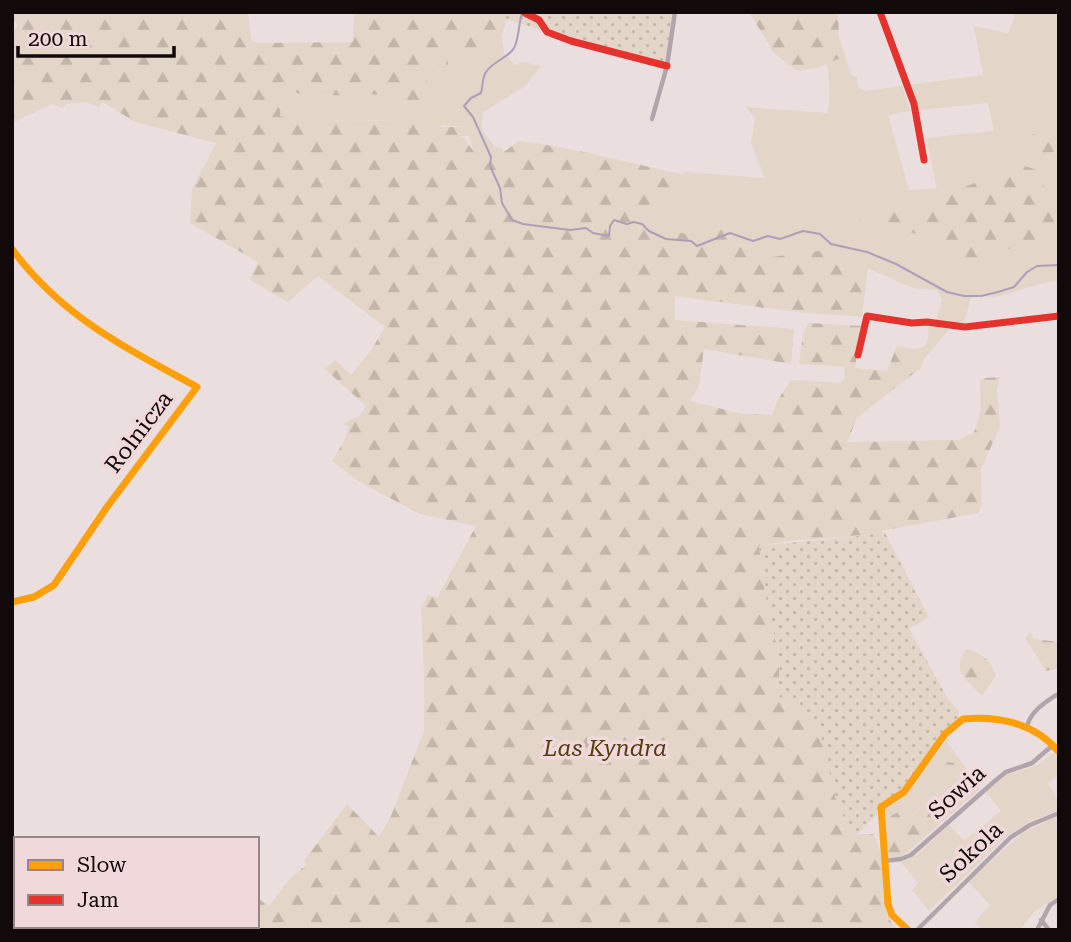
<svg xmlns="http://www.w3.org/2000/svg" width="1071" height="942" font-family="'Roboto Serif',serif">
<style>
.grass{fill:#e3d5c7}
.forest{fill:url(#forest-firs)}
.garden{fill:url(#garden-dots)}
.lines{fill:none;stroke-linecap:round;stroke-linejoin:round}
.stream{stroke:#ad9fb9;stroke-width:2}
.street{stroke:#b1a5ab;stroke-width:4.5}
.slow{stroke:#ff9f0a;stroke-width:7}
.jam{stroke:#e5322d;stroke-width:7}
.labels{text-anchor:middle;dominant-baseline:central;stroke-width:7;stroke-linejoin:round;paint-order:stroke}
.street-label{font-size:23px;fill:#11090a;stroke:#f1d8da}
.park-label{font-size:23px;font-style:italic;fill:#543d0f;stroke:#f1d8da}
</style>
<defs>
<pattern id="forest-firs" width="22" height="20" patternUnits="userSpaceOnUse" patternTransform="scale(1.75)"><rect width="22" height="20" fill="#e3d5c7"/><path d="M5 1l3.5 6h-7zM16 11l3.5 6h-7z" fill="#c2b6aa"/></pattern>
<pattern id="garden-dots" width="8" height="8" patternUnits="userSpaceOnUse" patternTransform="scale(1.75)"><rect width="8" height="8" fill="#e3d5c7"/><path d="M2 2h.1M6 6h.1" fill="none" stroke="#c2b6aa" stroke-width="1.8" stroke-linecap="round"/></pattern>
</defs>
<rect width="100%" height="100%" fill="#ebdedf"/>
<!-- grass -->
<g class="grass">
<path d="M1013,12H1059V281C1037,282 1020,292 999,296C989,298 980,295 971,297L964,323L950,328L924,359L921,368L914,373L898,371L912,356L914,349L924,347L928,338L929,324L936,321L942,299L937,290L913,288L826,250L747,261L746,224C701,232 685,243 643,219L684,172L765,178L751,143L755,118L746,107L827,113C831,106 830,69 826,62L845,56L851,75L857,77L858,87L865,91L902,86L910,111L888,115L909,190L937,188L926,138L994,131L988,103L917,110L908,85L983,75L974,26L1008,33L1014,18Z"/>
<path d="M446,50L496,51L504,53L515,66L522,62L541,66L525,86L482,113V130L495,147L502,148L503,153L484,166L473,150L469,136H457L465,127L383,120H297L280,117L282,94L289,90L306,96H334L438,63Z"/>
<path d="M946,740L980,789L959,782L958,775L944,779V784L941,789L913,814L885,823L884,808L905,797Z"/>
<path d="M1054,752L1059,758V774L1048,783L1059,803V810L1029,822L1008,835L929,911L912,890L918,883L901,862L917,855L949,825L964,841L1001,811L986,792L1005,776L1038,765Z"/>
<path d="M1059,815V896L1035,911L1020,930H981L975,922L990,905L968,881L1023,833Z"/>
</g>
<!-- forest -->
<g class="forest">
<path d="M12,12H248L251,40L257,43L353,42L354,12H483L507,18L502,35L504,53L447,50L448,65L432,64L421,101L398,103L397,94L306,96L289,90L282,94L280,116L297,120L433,121L442,127H466L457,136L464,138L484,166L519,141C574,147 627,163 682,174L643,219C685,243 702,232 746,224L748,260L826,250L868,268L862,317L796,312L675,296V320L794,329L791,364L704,349L699,386L690,401L743,414L772,415L777,401L791,380L840,383L844,380L845,367L799,364L803,334L808,323L861,326L855,368L887,371L897,346L914,349L913,356L899,371L914,373L857,418L847,442L958,440L970,434L972,435C983,417 981,401 980,381L984,378L1000,377L997,389L1000,426L981,470L982,505L978,513L881,531L885,533L789,541L759,546L765,593L780,660L778,696L807,713L820,731L858,834H873C892,864 871,904 898,930H155L156,926H257V898L269,906L290,879L306,865L304,861L347,804L379,837L391,816L424,731V672L421,608L428,594L437,598L476,526L420,514L358,481L332,461L345,439L349,426L342,424L359,416L366,406L325,369L335,360L351,375L372,349L385,327L318,276L288,302L250,280L258,262L190,223L192,189L216,143L135,122L103,102L99,107L85,102L66,104L62,108L52,104L12,123V36L18,24L12,21Z"/>
<path d="M749,12H838L839,37L845,56L819,67L797,71L774,53Z"/>
<path d="M1051,121L1059,131V147L1054,152L1029,155L1022,148V136C1033,136 1045,130 1051,121Z"/>
<path d="M1021,165L1044,172L1043,201L1057,200L1059,202L1058,223L1049,236L965,263L957,259L930,234L889,232L860,220L861,214L889,205L915,215L929,212L959,189Z"/>
<path d="M1030,632L1034,639L1059,642V668L1046,671L1025,638Z"/>
<path d="M966,649C982,653 991,660 996,676L982,696C966,678 951,673 966,649Z"/>
<path d="M948,762L954,763L959,782L980,789L905,854L895,860L887,858L885,823L891,816L904,809L914,814L941,789L944,784V779L936,778L938,765Z"/>
</g>
<!-- garden -->
<g class="garden">
<path d="M483,12H673L665,68Z"/>
<path d="M885,533L929,617L909,629L948,699L959,711V719L912,780L877,811V814L858,834L838,809L820,731L807,713L778,696L780,660L765,593L759,546Z"/>
</g>
<g class="lines">
<!-- stream -->
<path class="stream" d="M522,12C519,23 519,36 515,46C512,56 493,61 486,72C482,78 483,86 481,93L471,98L464,106L473,117L491,157L490,166L500,188L502,203L512,220L523,224L570,230L586,228L593,233L609,236L610,226L614,220L627,224L634,222L642,224L649,231L666,239L691,241L697,246L730,233L753,241L768,236L780,239L803,231L820,234L831,244L867,252L896,264L947,292L964,296H981L998,292L1014,287L1027,272L1037,266L1059,265"/>
<!-- street -->
<g class="street">
<path d="M652,119L667,66L675,12"/>
<path d="M1027,727C1030,712 1044,703 1056,695"/>
<path d="M885,861L901,859L911,855L996,780L1006,772L1032,763L1053,745"/>
<path d="M1041,920L1049,930"/>
<path d="M917,930L1011,837L1030,825L1059,813"/>
<path d="M1037,930L1050,905L1059,899"/>
</g>
<!-- slow -->
<g class="slow">
<path d="M12,249C62,317 125,347 197,387L107,507L54,585L34,597L12,602"/>
<path d="M908,930L892,915L888,904L881,807L904,792L945,734L963,719C999,716 1035,723 1059,752"/>
</g>
<!-- jam -->
<g class="jam">
<path d="M880,12L914,104L924,160"/>
<path d="M525,13L539,20L547,32L571,41L667,66"/>
<path d="M858,355L867,316L912,323L927,322L965,327L1059,316"/>
</g>
</g>
<g class="labels">
<!-- street labels -->
<g class="street-label">
<text transform="translate(139 432) rotate(-53)">Rolnicza</text>
<text transform="translate(957 792) rotate(-42)">Sowia</text>
<text transform="translate(971 852) rotate(-43)">Sokola</text>
</g>
<!-- park labels -->
<g class="park-label">
<text x="605" y="748">Las Kyndra</text>
</g>
</g>
<!-- border -->
<rect width="1071" height="942" fill="none" stroke="#11090a" stroke-width="28"/>
<!-- legend -->
<rect x="14" y="837" width="245" height="91" fill="#f1d8da" stroke="#978587" stroke-width="2"/>
<rect x="28" y="860" width="35" height="10" fill="#ff9f0a" stroke="#978587" stroke-width="2"/>
<text x="77" y="872" font-size="21" fill="#11090a">Slow</text>
<rect x="28" y="895" width="35" height="10" fill="#e5322d" stroke="#978587" stroke-width="2"/>
<text x="77" y="907" font-size="21" fill="#11090a">Jam</text>
<!-- scale -->
<path d="M18 46v10h156v-10" fill="none" stroke="#11090a" stroke-width="3.5"/>
<text x="28" y="46" font-size="21" fill="#11090a" stroke="#f1d8da" stroke-width="5" paint-order="stroke">200 m</text>
</svg>
